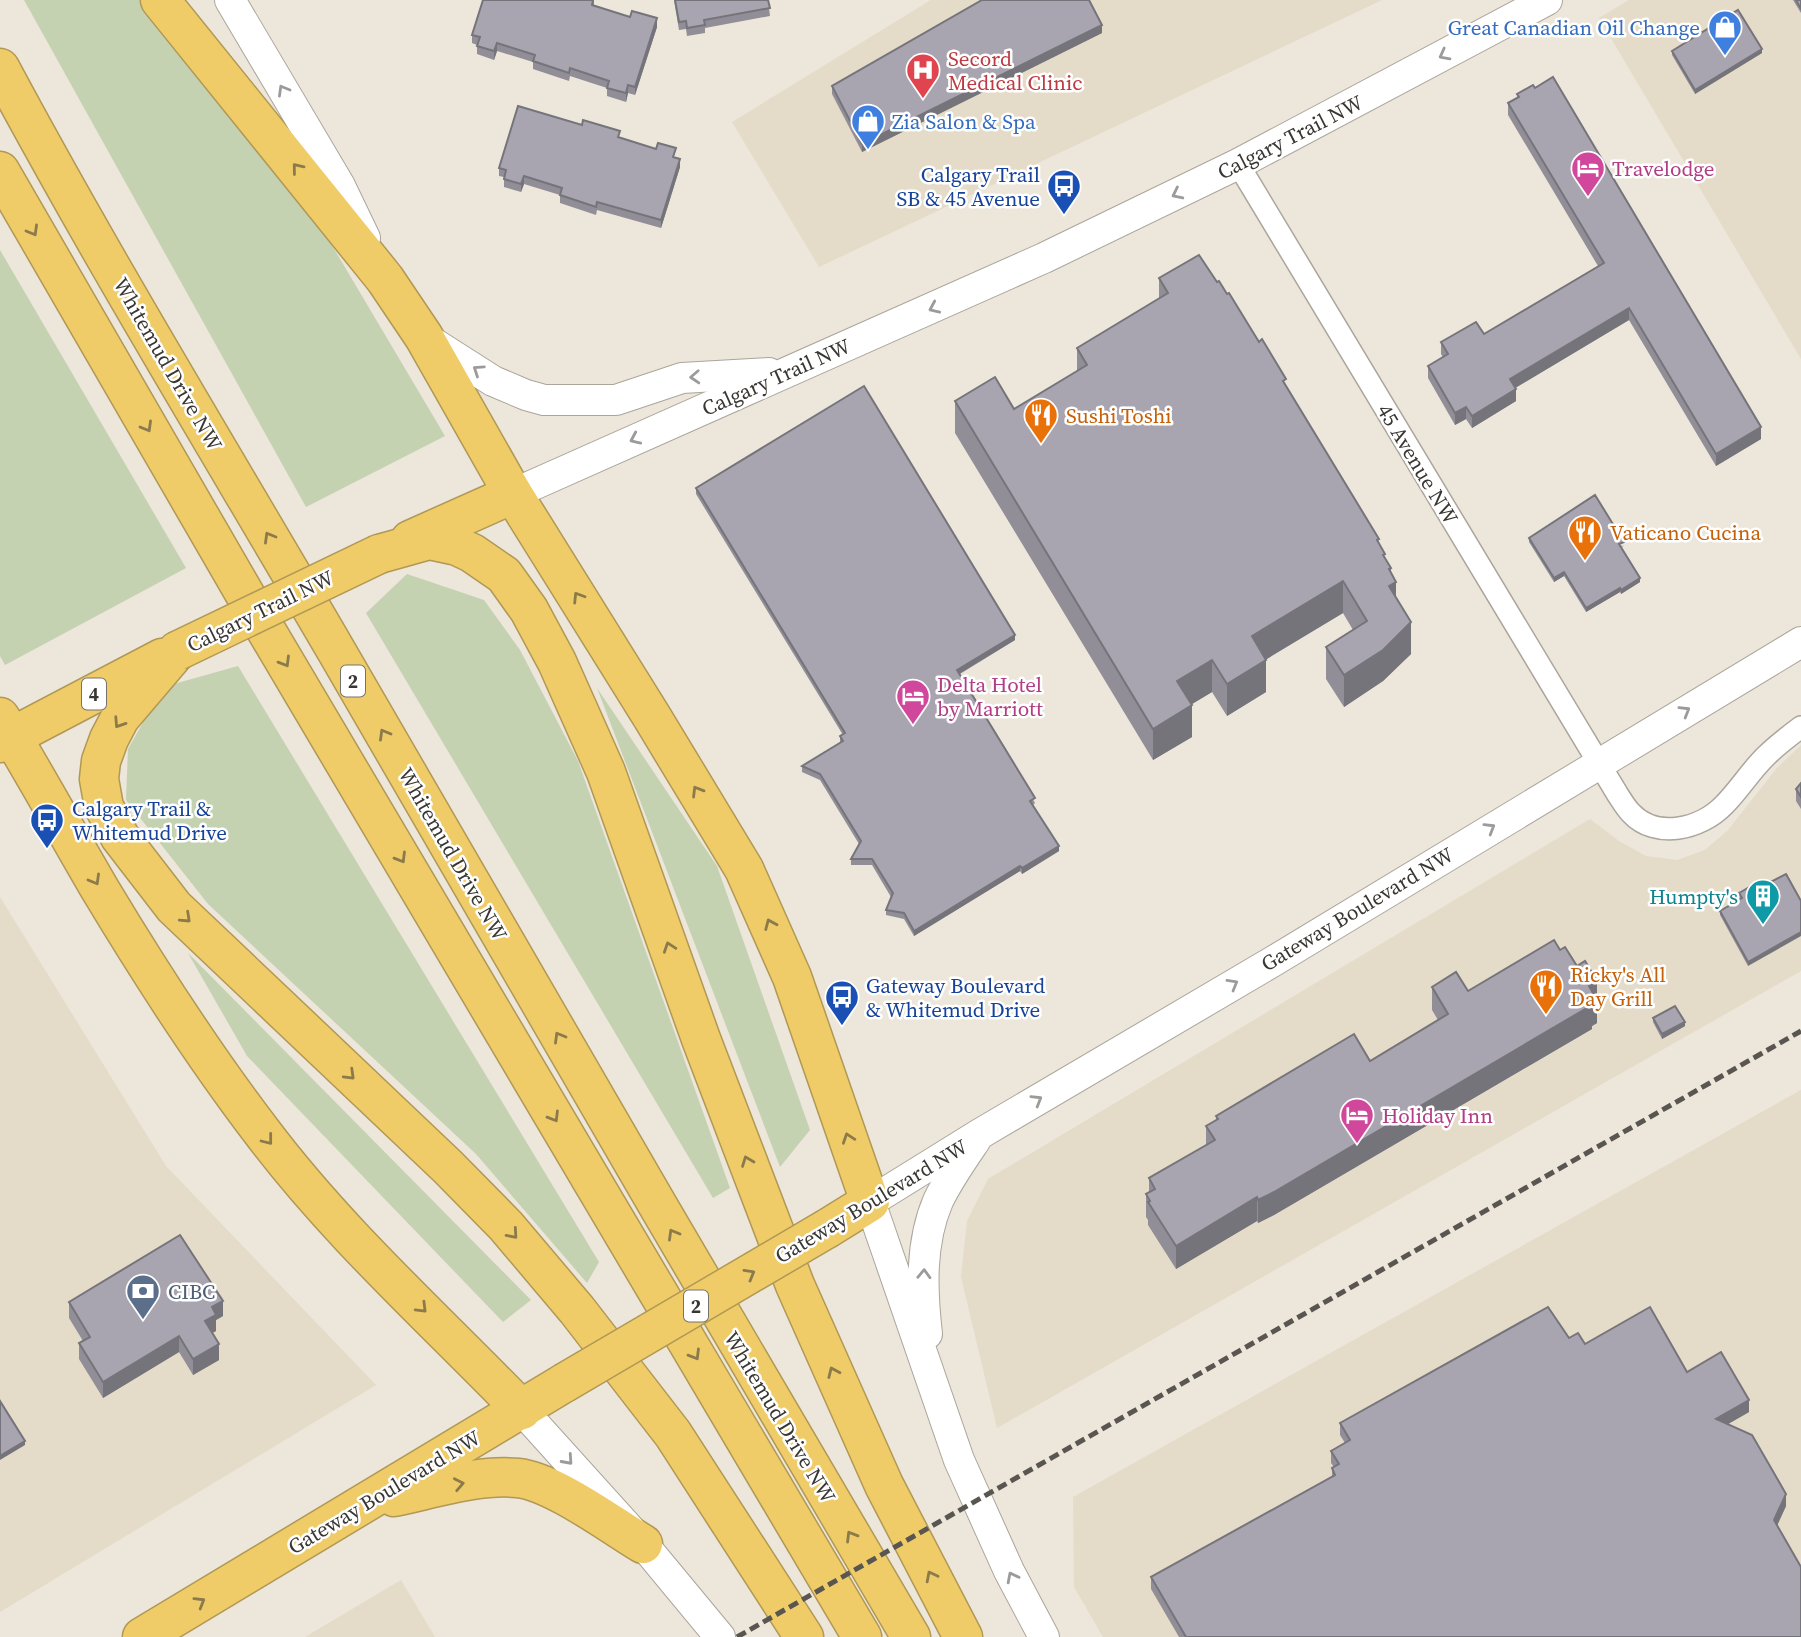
<svg xmlns="http://www.w3.org/2000/svg" width="1801" height="1637" font-family="'Source Serif 4',serif">
<style>
.built{fill:#e5dbc9}
.green{fill:#c5d2b1}
.lines{fill:none;stroke-linecap:round;stroke-linejoin:round}
.street-casing{stroke:#aba59b;stroke-width:24}
.secondary-casing{stroke:#aba59b;stroke-width:32}
.highway-casing{stroke:#b09855;stroke-width:41}
.street{stroke:#fff;stroke-width:21}
.secondary{stroke:#fff;stroke-width:30}
.highway{stroke:#f0cc68;stroke-width:38}
.rail{stroke:#595651;stroke-width:5;stroke-dasharray:10 5;stroke-linecap:butt}
.highway-bridge-casing{stroke:#b09855;stroke-width:41;stroke-linecap:butt}
.highway-bridge{stroke:#f0cc68;stroke-width:38}
.wall{fill:#918e97}
.shaded-wall{fill:#76747b}
.building{fill:#a9a5b0;stroke:#76747b;stroke-width:2}
.oneway{stroke:#9c9b99}
.oneway2{stroke:#8b7a4b}
.labels{text-anchor:middle;dominant-baseline:central;stroke-width:5;stroke-linejoin:round;paint-order:stroke}
.shield{fill:#fff;stroke:#747370;stroke-width:2}
.shield-label{font-size:19px;font-weight:bold;fill:#393733}
.shop-label{font-size:21px;fill:#366cbe;stroke:#fff;text-anchor:end}
.health-label{font-size:21px;fill:#be3a42;stroke:#fff;text-anchor:start}
.street-label{font-size:21px;fill:#393733;stroke:#fff}
.hotel-label{font-size:21px;fill:#b23c85;stroke:#fff;text-anchor:start}
.transit-label{font-size:21px;fill:#164399;stroke:#fff;text-anchor:start}
.food-label{font-size:21px;fill:#c56008;stroke:#fff;text-anchor:start}
.culture-label{font-size:21px;fill:#0d838f;stroke:#fff;text-anchor:end}
.service-label{font-size:21px;fill:#4e5e75;stroke:#fff;text-anchor:start}
</style>
<rect width="100%" height="100%" fill="#ece6db"/>
<!-- built -->
<g class="built">
<path d="M931,0H1382L819,267L732,122Z"/>
<path d="M1629,0H1801V359L1599,18Z"/>
<path d="M1801,745V971L997,1428L961,1277L967,1221L988,1179L1590,819L1619,841L1646,856L1677,860L1705,850L1728,830L1776,769Z"/>
<path d="M0,897L166,1166L376,1385L0,1612Z"/>
<path d="M1801,1090V1637H1103L1074,1587L1073,1497Z"/>
<path d="M401,1580L435,1637H305Z"/>
</g>
<!-- green -->
<g class="green">
<path d="M24,0H144L314,215L445,436L306,507Z"/>
<path d="M0,250L186,568L5,665L0,656Z"/>
<path d="M407,574L484,600L520,650L578,761L730,1188L713,1198L366,613Z"/>
<path d="M238,666L599,1262L587,1283L476,1154L208,904L126,800L128,749L163,687Z"/>
<path d="M597,688L717,866L810,1130L780,1167Z"/>
<path d="M188,953L531,1300L503,1322L247,1056Z"/>
</g>
<g class="lines">
<!-- street casing -->
<g class="street-casing">
<path id="street" d="M1238,164L1618,795C1622,801 1626,808 1631,813C1656,840 1701,829 1724,805C1740,789 1751,770 1767,755C1777,745 1789,736 1801,727"/>
</g>
<!-- secondary casing -->
<g class="secondary-casing">
<g id="secondary">
<path d="M230,0L340,186L365,238"/>
<path d="M424,337L493,381L526,395L544,400H616L682,378L769,373"/>
<path d="M513,494L1044,258L1238,164L1547,0"/>
<path d="M927,1334C922,1290 920,1243 938,1201C948,1180 962,1160 975,1141"/>
<path d="M522,1410L643,1544L720,1637"/>
<path d="M1044,1637L1009,1571L959,1460L870,1202L978,1135L1272,962L1801,642"/>
</g>
</g>
<!-- highway casing -->
<g class="highway-casing">
<g id="highway">
<path d="M160,0L385,279L424,337L513,494L652,717L744,869L792,977L870,1202L828,1228"/>
<path d="M0,68C106,266 224,458 337,652C528,981 717,1310 911,1637"/>
<path d="M0,171L250,603L862,1637"/>
<path d="M410,540L513,494"/>
<path d="M379,554L429,540L457,546L472,553L504,575L529,610L557,662L606,772L701,1039L795,1285L884,1485L963,1637"/>
<path d="M177,651L120,718L109,739L101,761L99,779L104,807L120,837L174,907L448,1167L506,1226L577,1310L673,1434L804,1637"/>
<path d="M0,717C35,774 67,833 101,891C151,974 203,1055 262,1132C338,1233 434,1319 522,1410"/>
<path d="M0,743L162,658"/>
<path d="M394,1497C433,1489 478,1474 518,1478C554,1482 611,1525 643,1544"/>
<path d="M142,1637L564,1383"/>
</g>
</g>
<!-- street -->
<use href="#street" class="street"/>
<!-- secondary -->
<use href="#secondary" class="secondary"/>
<!-- highway -->
<use href="#highway" class="highway"/>
<!-- rail -->
<path class="rail" d="M737,1637L1801,1031"/>
<!-- highway-bridge casing -->
<g class="highway-bridge-casing">
<g id="highway-bridge">
<path d="M177,651L379,554"/>
<path d="M564,1383L828,1228"/>
</g>
</g>
<!-- highway-bridge -->
<use href="#highway-bridge" class="highway-bridge"/>
</g>
<!-- wall -->
<g class="wall">
<path d="M594,0V5L657,27L635,95L628,93L626,102L607,96V88L570,76L569,81L533,69V62L497,51L494,60L477,54V45L472,43V35Z"/>
<path d="M674,0H768L770,16L705,28V33L687,36L686,29L679,30Z"/>
<path d="M1793,0H1801V13Z"/>
<path d="M1102,33L862,152L832,94V86Z"/>
<path d="M1672,51L1762,53L1695,94L1672,55Z"/>
<path d="M1517,94L1761,439L1716,466L1629,320L1515,388L1516,401L1472,428L1466,419L1455,425L1428,378V366L1443,357L1441,354V342L1484,334L1598,266L1508,115V103L1517,98Z"/>
<path d="M676,158L680,167L661,228L597,210L596,215L560,203V195L524,184L521,192L504,187V177L499,176V168Z"/>
<path d="M1159,278L1286,386L1379,543L1391,572L1396,599L1411,654L1383,681L1344,707L1326,679V647L1353,630L1343,613L1266,659V692L1227,716L1212,692L1192,704V737L1153,760L955,433V401L1014,409L1077,371V348L1159,298Z"/>
<path d="M696,488L1015,640L960,674L1035,803L1033,805L1059,851L1022,874L1020,871L914,936L904,919L886,915V910L891,897L872,865H851V859L859,844L820,780L802,772V766L840,743V736L843,735L696,494Z"/>
<path d="M1529,538L1624,546L1621,547L1640,582L1621,594L1620,592L1586,612L1564,576L1554,582L1529,542Z"/>
<path d="M1801,783V809L1796,801V789Z"/>
<path d="M1763,886L1748,966L1720,915V911L1740,899L1739,893Z"/>
<path d="M1560,950L1577,966L1597,981V1023L1592,1026V1029L1274,1215L1258,1223L1257,1221L1176,1269L1148,1225V1220L1146,1217V1194L1149,1192V1178L1206,1145V1126L1216,1120V1116L1370,1061L1438,1020L1432,1010V987L1468,991Z"/>
<path d="M1653,1018L1685,1026L1662,1039L1653,1022Z"/>
<path d="M69,1302L223,1316L216,1320V1331L212,1333L219,1360L193,1375L179,1352L103,1398L79,1359V1343L83,1341L69,1318Z"/>
<path d="M1569,1338L1585,1344L1687,1372L1749,1412L1728,1424L1786,1506L1777,1526L1801,1637H1179L1151,1589V1577L1332,1477V1468L1334,1467L1331,1463V1451L1345,1443L1340,1435V1423Z"/>
</g>
<!-- shaded-wall -->
<g class="shaded-wall">
<path d="M657,18V27L635,95V87Z"/>
<path d="M1102,25V33L862,152V144Z"/>
<path d="M497,43V51L494,60V51Z"/>
<path d="M1762,49V53L1695,94V90Z"/>
<path d="M628,85V93L626,102V93Z"/>
<path d="M680,159V167L661,228V220Z"/>
<path d="M524,176V184L521,192V184Z"/>
<path d="M1629,308V320L1510,391V379Z"/>
<path d="M1516,389V401L1472,428V416Z"/>
<path d="M1466,407V419L1455,425V413Z"/>
<path d="M1761,427V439L1716,466V454Z"/>
<path d="M1391,568V585L1396,582V614L1389,618V569Z"/>
<path d="M1564,572V576L1554,582V578Z"/>
<path d="M1640,578V582L1621,594V590Z"/>
<path d="M1343,581V613L1252,668V636Z"/>
<path d="M1620,588V592L1586,612V608Z"/>
<path d="M1411,622V654L1383,681L1344,707V675Z"/>
<path d="M1015,635V640L957,675V670Z"/>
<path d="M1212,660V692L1177,713V681Z"/>
<path d="M1266,660V692L1227,716V684Z"/>
<path d="M1192,705V737L1153,760V729Z"/>
<path d="M1059,846V851L1022,874V868Z"/>
<path d="M1020,866V871L914,936V931Z"/>
<path d="M1801,932V936L1748,966V962Z"/>
<path d="M1597,981V1023L1592,1026V1029L1274,1215L1258,1223V1200Z"/>
<path d="M1685,1022V1026L1662,1039V1034Z"/>
<path d="M1257,1197V1221L1176,1269V1246Z"/>
<path d="M223,1301V1316L216,1320V1331L205,1337V1321L212,1307Z"/>
<path d="M179,1336V1352L103,1398V1382Z"/>
<path d="M219,1344V1360L193,1375V1359Z"/>
<path d="M1749,1400V1412L1716,1431V1419Z"/>
<path d="M25,1441V1445L0,1460V1456Z"/>
<path d="M1786,1494V1506L1774,1532V1520Z"/>
</g>
<!-- building -->
<g class="building">
<path d="M483,0H593L592,5L630,17L632,11L657,18L635,87L628,85L626,93L607,88L609,81L570,68L569,73L533,61L535,55L497,43L494,51L477,46L480,37L472,35Z"/>
<path d="M675,0H768L770,8L704,20L705,25L687,28L686,21L679,22Z"/>
<path d="M982,0H1089L1102,25L862,144L832,86Z"/>
<path d="M1796,0H1801V9Z"/>
<path d="M1738,10L1762,49L1695,90L1672,51Z"/>
<path d="M1553,77L1761,427L1716,454L1629,308L1510,379L1516,389L1472,416L1466,407L1455,413L1428,366L1448,354L1441,342L1476,322L1484,334L1604,263L1508,103L1519,97L1517,94L1533,85L1535,88Z"/>
<path d="M518,106L582,125L583,120L620,131L618,137L656,149L658,143L676,148L673,157L680,159L661,220L597,202L596,207L560,195L562,188L524,176L521,184L504,179L506,170L499,168Z"/>
<path d="M1199,255L1217,282L1219,281L1227,294L1229,293L1259,342L1262,339L1286,379L1283,381L1379,539L1377,540L1385,554L1383,555L1391,568L1389,569L1396,582L1389,586L1411,622L1383,650L1344,675L1326,647L1367,621L1343,581L1252,636L1266,660L1227,684L1212,660L1177,681L1192,705L1153,729L955,401L995,377L1014,409L1087,365L1077,348L1168,293L1159,278Z"/>
<path d="M864,386L1015,635L957,670L1035,798L1030,801L1059,846L1022,868L1020,866L914,931L904,913L886,910L893,893L872,859H851L861,841L820,774L802,766L843,741L840,736L845,733L696,488Z"/>
<path d="M1595,495L1624,542L1619,544L1640,578L1621,590L1620,588L1586,608L1564,572L1554,578L1529,538Z"/>
<path d="M1801,783V797L1796,789Z"/>
<path d="M1786,874L1801,901V932L1748,962L1720,911L1742,898L1739,893L1760,881L1763,886Z"/>
<path d="M1554,940L1560,950L1565,947L1577,966L1585,961L1597,981L1589,986L1597,1000L1591,1003L1592,1005L1274,1192L1258,1200L1257,1197L1176,1246L1148,1202L1150,1201L1146,1194L1155,1189L1149,1178L1215,1140L1206,1126L1218,1119L1216,1116L1354,1034L1370,1061L1448,1014L1432,987L1456,972L1468,991Z"/>
<path d="M1675,1006L1685,1022L1662,1034L1653,1018Z"/>
<path d="M180,1235L223,1301L212,1307L216,1315L205,1321L219,1344L193,1359L179,1336L103,1382L79,1343L90,1337L69,1302Z"/>
<path d="M1548,1307L1569,1338L1578,1333L1585,1344L1650,1307L1687,1372L1721,1352L1749,1400L1716,1419L1752,1435L1786,1494L1774,1520L1801,1567V1637H1186L1151,1577L1335,1475L1332,1468L1339,1464L1331,1451L1350,1440L1340,1423Z"/>
<path d="M0,1401L25,1441L0,1456Z"/>
</g>
<!-- one-way arrows -->
<defs><path id="oneway-chevron" d="M-2-3.5L2.5 0L-2 3.5" fill="none" stroke-width="1.6" stroke-linecap="round" stroke-linejoin="round" transform="scale(1.75)"/></defs>
<g class="oneway">
<use href="#oneway-chevron" transform="translate(1444 55) rotate(152)"/>
<use href="#oneway-chevron" transform="translate(283 90) rotate(-120)"/>
<use href="#oneway-chevron" transform="translate(1177 194) rotate(154)"/>
<use href="#oneway-chevron" transform="translate(934 308) rotate(156)"/>
<use href="#oneway-chevron" transform="translate(478 370) rotate(-146)"/>
<use href="#oneway-chevron" transform="translate(695 377) rotate(177)"/>
<use href="#oneway-chevron" transform="translate(635 439) rotate(156)"/>
<use href="#oneway-chevron" transform="translate(1685 711) rotate(-31)"/>
<use href="#oneway-chevron" transform="translate(1490 828) rotate(-31)"/>
<use href="#oneway-chevron" transform="translate(1233 984) rotate(-30)"/>
<use href="#oneway-chevron" transform="translate(1037 1100) rotate(-31)"/>
<use href="#oneway-chevron" transform="translate(924 1274) rotate(-88)"/>
<use href="#oneway-chevron" transform="translate(568 1460) rotate(48)"/>
<use href="#oneway-chevron" transform="translate(1012 1577) rotate(-117)"/>
</g>
<g class="oneway2">
<use href="#oneway-chevron" transform="translate(297 168) rotate(-129)"/>
<use href="#oneway-chevron" transform="translate(33 231) rotate(60)"/>
<use href="#oneway-chevron" transform="translate(147 427) rotate(60)"/>
<use href="#oneway-chevron" transform="translate(269 537) rotate(-120)"/>
<use href="#oneway-chevron" transform="translate(578 597) rotate(-122)"/>
<use href="#oneway-chevron" transform="translate(285 662) rotate(59)"/>
<use href="#oneway-chevron" transform="translate(119 723) rotate(123)"/>
<use href="#oneway-chevron" transform="translate(384 734) rotate(-120)"/>
<use href="#oneway-chevron" transform="translate(697 791) rotate(-121)"/>
<use href="#oneway-chevron" transform="translate(401 858) rotate(59)"/>
<use href="#oneway-chevron" transform="translate(95 880) rotate(60)"/>
<use href="#oneway-chevron" transform="translate(186 918) rotate(43)"/>
<use href="#oneway-chevron" transform="translate(770 924) rotate(-113)"/>
<use href="#oneway-chevron" transform="translate(669 947) rotate(-109)"/>
<use href="#oneway-chevron" transform="translate(559 1037) rotate(-120)"/>
<use href="#oneway-chevron" transform="translate(350 1075) rotate(44)"/>
<use href="#oneway-chevron" transform="translate(554 1117) rotate(59)"/>
<use href="#oneway-chevron" transform="translate(848 1138) rotate(-109)"/>
<use href="#oneway-chevron" transform="translate(268 1140) rotate(52)"/>
<use href="#oneway-chevron" transform="translate(747 1161) rotate(-111)"/>
<use href="#oneway-chevron" transform="translate(513 1234) rotate(49)"/>
<use href="#oneway-chevron" transform="translate(673 1234) rotate(-120)"/>
<use href="#oneway-chevron" transform="translate(750 1274) rotate(-30)"/>
<use href="#oneway-chevron" transform="translate(422 1308) rotate(45)"/>
<use href="#oneway-chevron" transform="translate(695 1355) rotate(59)"/>
<use href="#oneway-chevron" transform="translate(833 1372) rotate(-114)"/>
<use href="#oneway-chevron" transform="translate(459 1484) rotate(-11)"/>
<use href="#oneway-chevron" transform="translate(851 1536) rotate(-121)"/>
<use href="#oneway-chevron" transform="translate(931 1576) rotate(-117)"/>
<use href="#oneway-chevron" transform="translate(200 1602) rotate(-31)"/>
</g>
<!-- icons -->
<defs>
<g id="shop-pin" transform="scale(1.75)"><path d="M0 17L-7.5 6A9.5 9.5 0 1 1 7.5 6Z" fill="#3f7fe0" stroke="#fff"/><path d="M-5-2.5h2.3a2.7 3.5 0 0 1 5.4 0H5L5.5 6h-11ZM-1.5-2.5h3a1.5 2.3 0 0 0-3 0Z" fill="#fff"/></g>
<g id="hospital-pin" transform="scale(1.75)"><path d="M0 17L-7.5 6A9.5 9.5 0 1 1 7.5 6Z" fill="#e0444e" stroke="#fff"/><path d="M-5-5h3v3.5h4V-5h3V5h-3V1.5h-4V5h-3Z" fill="#fff"/></g>
<g id="hotel-pin" transform="scale(1.75)"><path d="M0 17L-7.5 6A9.5 9.5 0 1 1 7.5 6Z" fill="#d1479c" stroke="#fff"/><path d="M-6-4.5h1.5V1H6V5H4.5V3h-9V5H-6ZM-4 0a1.8 1.8 0 1 1 3.6 0ZM.5 0V-2.5h3Q6-2.5 6 0Z" fill="#fff"/></g>
<g id="bus-pin" transform="scale(1.75)"><path d="M0 17L-7.5 6A9.5 9.5 0 1 1 7.5 6Z" fill="#1a4fb4" stroke="#fff"/><path d="M-5-6H5V4H4V6H2V4H-2V6H-4V4H-5ZM-3.5-4V0h7V-4ZM-3.5 1.2v1.5H-2V1.2ZM2 1.2v1.5H3.5V1.2Z" fill="#fff"/></g>
<g id="restaurant-pin" transform="scale(1.75)"><path d="M0 17L-7.5 6A9.5 9.5 0 1 1 7.5 6Z" fill="#e8710a" stroke="#fff"/><path d="M-5-6h1v4h1v-4h1v4h1v-4h1v5L-1.5 .5V6h-2V.5L-5-1ZM5-6V6H3V1.5H1.5Q1.5-4 5-6Z" fill="#fff"/></g>
<g id="building-pin" transform="scale(1.75)"><path d="M0 17L-7.5 6A9.5 9.5 0 1 1 7.5 6Z" fill="#0f9aa8" stroke="#fff"/><path d="M-4-6H4V6H1V3H-1V6H-4ZM-2.5-4.3h1.7v1.8h-1.7ZM.8-4.3h1.7v1.8H.8ZM-2.5-1h1.7V.8h-1.7ZM.8-1h1.7V.8H.8Z" fill="#fff"/></g>
<g id="bank-pin" transform="scale(1.75)"><path d="M0 17L-7.5 6A9.5 9.5 0 1 1 7.5 6Z" fill="#5c6f8a" stroke="#fff"/><path d="M-6-4H6V4H-6ZM0-2.3a2.3 2.3 0 1 0 0 4.6a2.3 2.3 0 1 0 0-4.6Z" fill="#fff"/></g>
</defs>
<g fill-rule="evenodd">
<use href="#shop-pin" x="1725" y="27"/>
<use href="#hospital-pin" x="923" y="70"/>
<use href="#shop-pin" x="868" y="121"/>
<use href="#hotel-pin" x="1588" y="168"/>
<use href="#bus-pin" x="1064" y="186"/>
<use href="#restaurant-pin" x="1041" y="415"/>
<use href="#restaurant-pin" x="1585" y="532"/>
<use href="#hotel-pin" x="913" y="696"/>
<use href="#bus-pin" x="47" y="820"/>
<use href="#building-pin" x="1763" y="896"/>
<use href="#restaurant-pin" x="1546" y="986"/>
<use href="#bus-pin" x="842" y="997"/>
<use href="#hotel-pin" x="1357" y="1115"/>
<use href="#bank-pin" x="143" y="1291"/>
</g>
<g class="labels">
<!-- shield labels -->
<g class="shield">
<rect x="341" y="665.5" width="24" height="31" rx="5"/>
<rect x="82" y="678.5" width="24" height="31" rx="5"/>
<rect x="684" y="1290.5" width="24" height="31" rx="5"/>
</g>
<g class="shield-label">
<text x="353" y="681">2</text>
<text x="94" y="694">4</text>
<text x="696" y="1306">2</text>
</g>
<!-- shop labels -->
<g class="shop-label">
<text x="1700" y="27">Great Canadian Oil Change</text>
<text x="892" y="121" text-anchor="start">Zia Salon &amp; Spa</text>
</g>
<!-- health labels -->
<g class="health-label">
<text x="948" y="58">Secord<tspan x="948" dy="24">Medical Clinic</tspan></text>
</g>
<!-- street labels -->
<g class="street-label">
<text transform="translate(1290 137) rotate(-27)">Calgary Trail NW</text>
<text transform="translate(168 364) rotate(60)">Whitemud Drive NW</text>
<text transform="translate(776 377) rotate(-24)">Calgary Trail NW</text>
<text transform="translate(1418 464) rotate(59)">45 Avenue NW</text>
<text transform="translate(260 611) rotate(-26)">Calgary Trail NW</text>
<text transform="translate(453 854) rotate(60)">Whitemud Drive NW</text>
<text transform="translate(1357 909) rotate(-31)">Gateway Boulevard NW</text>
<text transform="translate(871 1201) rotate(-31)">Gateway Boulevard NW</text>
<text transform="translate(780 1417) rotate(59)">Whitemud Drive NW</text>
<text transform="translate(384 1492) rotate(-31)">Gateway Boulevard NW</text>
</g>
<!-- hotel labels -->
<g class="hotel-label">
<text x="1612" y="168">Travelodge</text>
<text x="937" y="684">Delta Hotel<tspan x="937" dy="24">by Marriott</tspan></text>
<text x="1382" y="1115">Holiday Inn</text>
</g>
<!-- transit labels -->
<g class="transit-label">
<text x="1040" y="174" text-anchor="end">Calgary Trail<tspan x="1040" dy="24">SB &amp; 45 Avenue</tspan></text>
<text x="72" y="808">Calgary Trail &amp;<tspan x="72" dy="24">Whitemud Drive</tspan></text>
<text x="866" y="985">Gateway Boulevard<tspan x="866" dy="24">&amp; Whitemud Drive</tspan></text>
</g>
<!-- food labels -->
<g class="food-label">
<text x="1066" y="415">Sushi Toshi</text>
<text x="1610" y="532">Vaticano Cucina</text>
<text x="1570" y="974">Ricky's All<tspan x="1570" dy="24">Day Grill</tspan></text>
</g>
<!-- culture labels -->
<g class="culture-label">
<text x="1738" y="896">Humpty's</text>
</g>
<!-- service labels -->
<g class="service-label">
<text x="168" y="1291">CIBC</text>
</g>
</g>
</svg>
